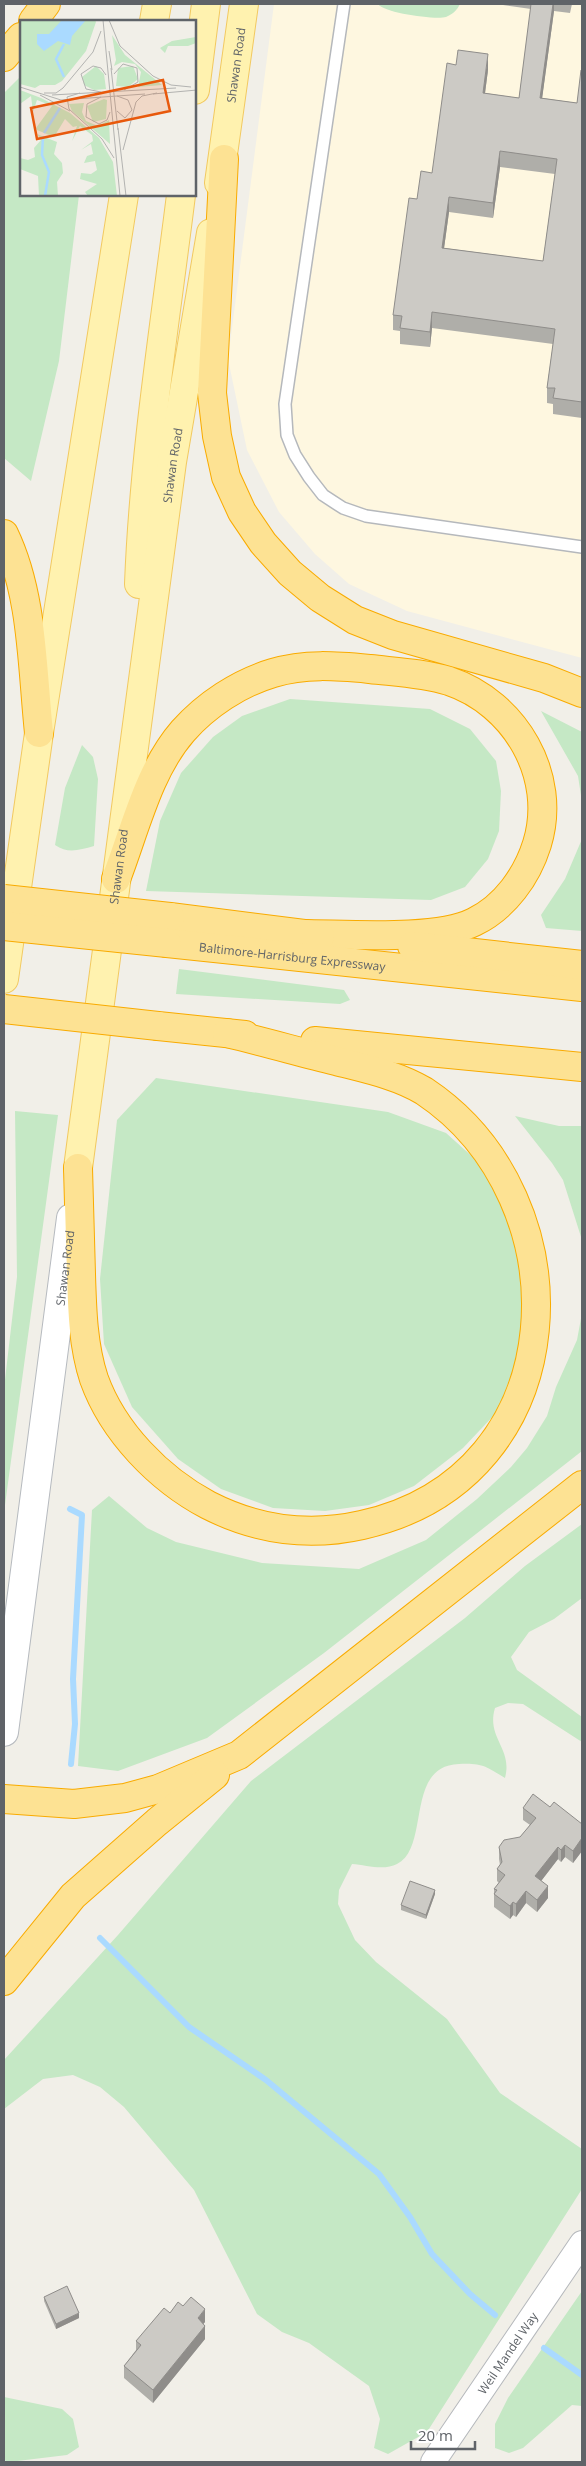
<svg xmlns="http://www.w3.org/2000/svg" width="586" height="2466" font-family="'Open Sans',sans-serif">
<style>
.commercial{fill:#fef7e0}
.green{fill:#c5e8c5}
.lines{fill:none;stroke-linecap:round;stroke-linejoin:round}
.stream{stroke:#aadaff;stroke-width:6}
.lane-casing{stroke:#b5b8bc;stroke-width:14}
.street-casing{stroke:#b5b8bc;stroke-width:26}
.secondary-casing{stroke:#b6babf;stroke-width:30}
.primary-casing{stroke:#f2c960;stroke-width:30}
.highway-casing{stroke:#f9ab00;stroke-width:30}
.lane{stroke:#fff;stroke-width:11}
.street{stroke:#fff;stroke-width:24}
.secondary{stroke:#fff;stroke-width:28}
.primary{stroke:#fff2af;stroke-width:28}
.highway{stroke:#fde293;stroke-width:28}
.highway-bridge-casing{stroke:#f9ab00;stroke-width:30;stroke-linecap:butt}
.highway-bridge{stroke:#fde293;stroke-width:28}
.wall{fill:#afaea9;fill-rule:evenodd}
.shaded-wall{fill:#8f8d8a}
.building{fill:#cccac5;stroke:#8f8d8a;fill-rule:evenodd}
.labels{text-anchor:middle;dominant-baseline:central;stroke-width:4;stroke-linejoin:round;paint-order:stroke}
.street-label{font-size:12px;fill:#5f6368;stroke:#fff}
.inset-river{fill:none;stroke:#aadaff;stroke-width:2.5}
.inset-road{fill:none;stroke:#b3b3b1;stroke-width:1}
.view{fill:#e8590c;fill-opacity:0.15;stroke:#e8590c;stroke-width:2.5}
.inset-edge{fill:none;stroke:#5f6368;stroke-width:2.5}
</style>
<rect width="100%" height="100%" fill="#f1efe8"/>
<!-- commercial -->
<path class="commercial" d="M274,4H582V658L407,611L349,584L315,554L279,512L247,450L228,359Z"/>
<!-- green -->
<g class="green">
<path d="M378,4H460C457,10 453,14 446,17C435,20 384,13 378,4Z"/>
<path d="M21,76V195H79L59,361L31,481L4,458V93Z"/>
<path d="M290,699L430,709L470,729L496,761L501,791L499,831L488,859L465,887L431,900L146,891L160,821L181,773L213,737L242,716Z"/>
<path d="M541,711L582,732V802L578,776Z"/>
<path d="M82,745L93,757L98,779L94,846C79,850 68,854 55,845L65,788Z"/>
<path d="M582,839V931L546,928L541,915L565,879Z"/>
<path d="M179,969L344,990L350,1000L340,1004L176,994Z"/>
<path d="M156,1078L388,1112L446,1133L484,1167L526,1260V1311L519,1353L498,1411L463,1448L414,1486L369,1505L325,1511L273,1508L221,1489L178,1459L132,1407L104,1344L100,1279L117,1120Z"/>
<path d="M15,1111L58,1115L5,1505L4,1388L17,1277Z"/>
<path d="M515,1116L559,1126H582V1240L563,1180L552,1163Z"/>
<path d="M582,1313V1451L324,1653L207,1738L118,1771L78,1766L92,1510L109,1496L147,1528L176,1542L262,1563L359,1569L426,1540L477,1499L511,1467L527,1448L547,1416L556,1387L577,1340Z"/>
<path d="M582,1524V1598L554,1619L529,1632L511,1657L517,1670L582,1717V1742L523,1704L508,1703L495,1708C486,1738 513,1748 505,1778C485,1766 482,1763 459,1764C404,1766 431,1847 397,1864C384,1871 366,1865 352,1864L339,1890L338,1904L355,1940L376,1962L447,2019L500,2093L582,2149V2189L427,2432L388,2454L374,2448L380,2419L369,2386L309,2343L282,2332L257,2314L194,2190L124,2107L100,2087L73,2075L43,2079L4,2109V2060L118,1935L251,1781L465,1618L525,1566Z"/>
<path d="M582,2291V2406L572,2405L523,2448L509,2453L495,2448V2424L508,2398Z"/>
<path d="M4,2397L62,2409L73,2419L79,2447L67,2455L9,2462L4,2460Z"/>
</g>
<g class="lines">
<!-- stream -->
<g class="stream">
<path d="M70,1509L82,1515L73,1679L75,1724L71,1764"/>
<path d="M100,1938L189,2027L266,2080L379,2174L410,2217L432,2254L470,2294L495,2315"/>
<path d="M544,2348L582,2375"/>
</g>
<!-- lane casing -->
<g class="lane-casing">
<path id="lane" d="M344,4L285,404L287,435L295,455L309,477L323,495L343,508L366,516L582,547"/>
</g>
<!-- street casing -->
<g class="street-casing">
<g id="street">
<path id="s1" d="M433,2462L582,2243"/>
</g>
</g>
<!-- secondary casing -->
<g class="secondary-casing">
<g id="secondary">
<path id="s2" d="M4,1732L71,1218"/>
</g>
</g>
<!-- primary casing -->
<g class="primary-casing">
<g id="primary">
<path d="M154,21L157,4"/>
<path d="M195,90L206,4"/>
<path id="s3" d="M219,183L244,4"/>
<path d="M139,584C144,453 165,324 181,195"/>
<path d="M4,979L39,733L124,195"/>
<path id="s4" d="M78,1168L172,462L211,233"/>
</g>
</g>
<!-- highway casing -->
<g class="highway-casing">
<g id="highway">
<path d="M33,21L46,4"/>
<path d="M4,57L21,37"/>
<path d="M224,159L212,393L217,436L226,477L242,512L263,543L290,573L320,598L355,620L393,635L544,678L582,693"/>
<path d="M4,534C33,594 32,667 39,733"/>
<path d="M116,879C135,830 148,771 183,731C206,705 239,683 273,673C305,663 337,666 370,669C396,672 423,673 449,681C515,703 558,776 537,844C527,876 505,907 474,922C436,941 347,934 302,934"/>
<path d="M170,917L320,936"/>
<path id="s5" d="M167,943L582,987"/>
<path d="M412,946L582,965"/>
<path d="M158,1026L245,1035"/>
<path d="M315,1041L582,1067"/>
<path d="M78,1168C79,1204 80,1239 81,1274C82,1309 83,1346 94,1379C113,1432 159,1479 208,1505C257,1530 309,1537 362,1525C578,1477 586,1199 424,1091C397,1075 367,1069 336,1061C300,1052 264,1042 227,1033"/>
<path d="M4,1799L74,1804L125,1798L158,1789L239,1755L582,1485"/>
<path d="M4,1981L73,1896L157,1822L215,1775"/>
</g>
</g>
<!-- lane -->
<use href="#lane" class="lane"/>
<!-- street -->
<use href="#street" class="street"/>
<!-- secondary -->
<use href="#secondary" class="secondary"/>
<!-- primary -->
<use href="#primary" class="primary"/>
<!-- highway -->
<use href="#highway" class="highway"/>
<!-- highway-bridge casing -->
<g class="highway-bridge-casing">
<g id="highway-bridge">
<path d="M4,899L170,917"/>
<path d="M4,926L167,943"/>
<path d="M4,1009L158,1026"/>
</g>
</g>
<!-- highway-bridge -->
<use href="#highway-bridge" class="highway-bridge"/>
</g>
<!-- wall -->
<g class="wall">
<path d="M496,4H572L570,13L554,11L542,98L577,103L582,70V418L553,414V404L547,403V388L553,344L432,328L430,347L400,344V331L393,330V315L417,199L432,173L488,70L485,93L519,98L531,9ZM500,167L555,174L543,261L444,248L449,212L493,218Z"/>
<path d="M550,1807L582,1824V1851L573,1863L565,1857L561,1862L558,1859L541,1881L548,1898L537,1912L526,1903L516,1917L513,1915L510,1919L494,1907V1889L499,1883L497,1881V1869L500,1865L499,1859V1847L520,1837L530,1825L523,1820V1808Z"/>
<path d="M435,1894L426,1919L401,1910V1905Z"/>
<path d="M44,2297L79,2318L56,2329L44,2301Z"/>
<path d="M183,2306L205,2322L203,2324L205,2339L153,2403L124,2378V2366L136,2350V2341L170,2313Z"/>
</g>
<!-- shaded-wall -->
<g class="shaded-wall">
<path d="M553,4H554V11L540,114V98Z"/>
<path d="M488,54V70L483,108V93Z"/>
<path d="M500,151V167L493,218V203Z"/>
<path d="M449,197V212L442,263V248Z"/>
<path d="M432,312V328L430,347V332Z"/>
<path d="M582,1838V1851L573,1863V1851Z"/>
<path d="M565,1845V1857L561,1862V1850Z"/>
<path d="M558,1847V1859L535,1889V1876Z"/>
<path d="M548,1886V1898L537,1912V1900Z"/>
<path d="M435,1890V1894L426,1919V1915Z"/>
<path d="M526,1891V1903L516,1917V1904Z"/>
<path d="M513,1902V1915L510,1919V1906Z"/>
<path d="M205,2309V2322L198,2330V2318Z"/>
<path d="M79,2313V2318L56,2329V2324Z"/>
<path d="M205,2326V2339L153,2403V2390Z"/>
</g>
<!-- building -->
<g class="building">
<path d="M531,4H553L540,98L577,103L581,70H582V402L553,398L555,388H547L555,329L432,312L430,332L400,328L402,316L393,315L409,198L417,199L421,171L432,173L447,63L456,65L458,50L488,54L483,93L519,98ZM500,151L557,159L543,261L442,248L449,197L493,203Z"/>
<path d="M533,1794L550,1807L554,1802L582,1824V1838L573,1851L565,1845L561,1850L558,1847L535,1876L548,1886L537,1900L526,1891L516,1904L513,1902L510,1906L494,1894L497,1890L494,1889L505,1875L497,1869L502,1862L499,1847L504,1840L520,1837L536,1818L523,1808Z"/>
<path d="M410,1881L435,1890L426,1915L401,1905Z"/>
<path d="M67,2286L79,2313L56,2324L44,2297Z"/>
<path d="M191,2297L205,2309L198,2318L205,2326L153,2390L124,2366L141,2345L136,2341L164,2308L170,2313L178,2302L183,2306Z"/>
</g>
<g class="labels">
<!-- street labels -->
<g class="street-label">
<text stroke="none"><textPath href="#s3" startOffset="119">Shawan Road</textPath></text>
<text stroke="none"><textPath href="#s4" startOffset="709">Shawan Road</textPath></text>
<text stroke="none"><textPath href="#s4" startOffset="304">Shawan Road</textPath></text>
<text stroke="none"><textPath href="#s5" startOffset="126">Baltimore-Harrisburg Expressway</textPath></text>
<text stroke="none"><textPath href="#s2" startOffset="468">Shawan Road</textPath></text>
<text stroke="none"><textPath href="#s1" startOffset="132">Weil Mandel Way</textPath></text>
</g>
</g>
<!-- overview -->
<g transform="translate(20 20)">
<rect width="176" height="176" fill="#f1efe8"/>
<path d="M0,0H75L76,2L66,31L42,61L35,65H20L15,68L0,64ZM92,15L105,35L142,65L118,67L121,52L115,44L102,42L94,46L96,40ZM176,17V23L168,26H148L145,33L140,28L152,21ZM76,46L84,54L86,69L74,70L64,65L62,57ZM113,46L118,59L108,67L96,66L98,48ZM0,70L21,78L50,93L79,118L93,142L97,176H68L65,172L77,164L60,159L61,153L71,154L77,150L75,141L64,143L67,136L73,134L71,124L61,130L73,121L72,115L60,106L52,121L57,106L53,107L45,99L34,117L17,110L16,108L32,86L17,80L13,92L11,76L0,84ZM84,79L87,80L86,99L73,102L67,86ZM64,83L62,92L66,101L78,106L89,100L90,124L52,91L49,84ZM17,114L37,122L34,134L42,143L43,153L37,162L38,176H19L18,156L0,149V138L8,140L15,137L14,128L21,120Z" fill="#c5e8c5"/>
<path d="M42,0H66L52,16L50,25L38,21L24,31L17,24V14H29Z" fill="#aadaff"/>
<path class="inset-river" d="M44,57L36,39L44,24M24,113L40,88M23,116L22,135L29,152L25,176"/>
<path class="inset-road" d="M83,0L100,176M89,0L100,26L133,56L151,65L171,67M89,31L92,50M91,48L98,110M94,54L103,44L117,48L118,62L104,70M0,67L41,80L125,74M81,72L66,69L61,54L73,46L81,48L86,55M24,73H36L43,68L73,32L81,11M60,73L47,77L49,89L82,119L94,138M133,74L177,70M20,75L50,91M32,75L156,68M97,76L108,80L112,90L105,98L97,91M81,77L67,84L66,97L79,104L87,100L90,92M98,108L106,176M103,130L116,82L122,76L137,73"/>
<path class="view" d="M143,60L150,91L17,119L11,88Z"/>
<rect width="176" height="176" class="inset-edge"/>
</g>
<!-- border -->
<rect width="586" height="2466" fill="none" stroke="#5f6368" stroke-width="10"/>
<!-- scale -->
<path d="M411 2441v8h64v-8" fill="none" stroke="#5f6368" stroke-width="2.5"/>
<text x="418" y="2441" font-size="15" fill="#5f6368" stroke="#ffffff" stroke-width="4" paint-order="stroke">20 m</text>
</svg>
